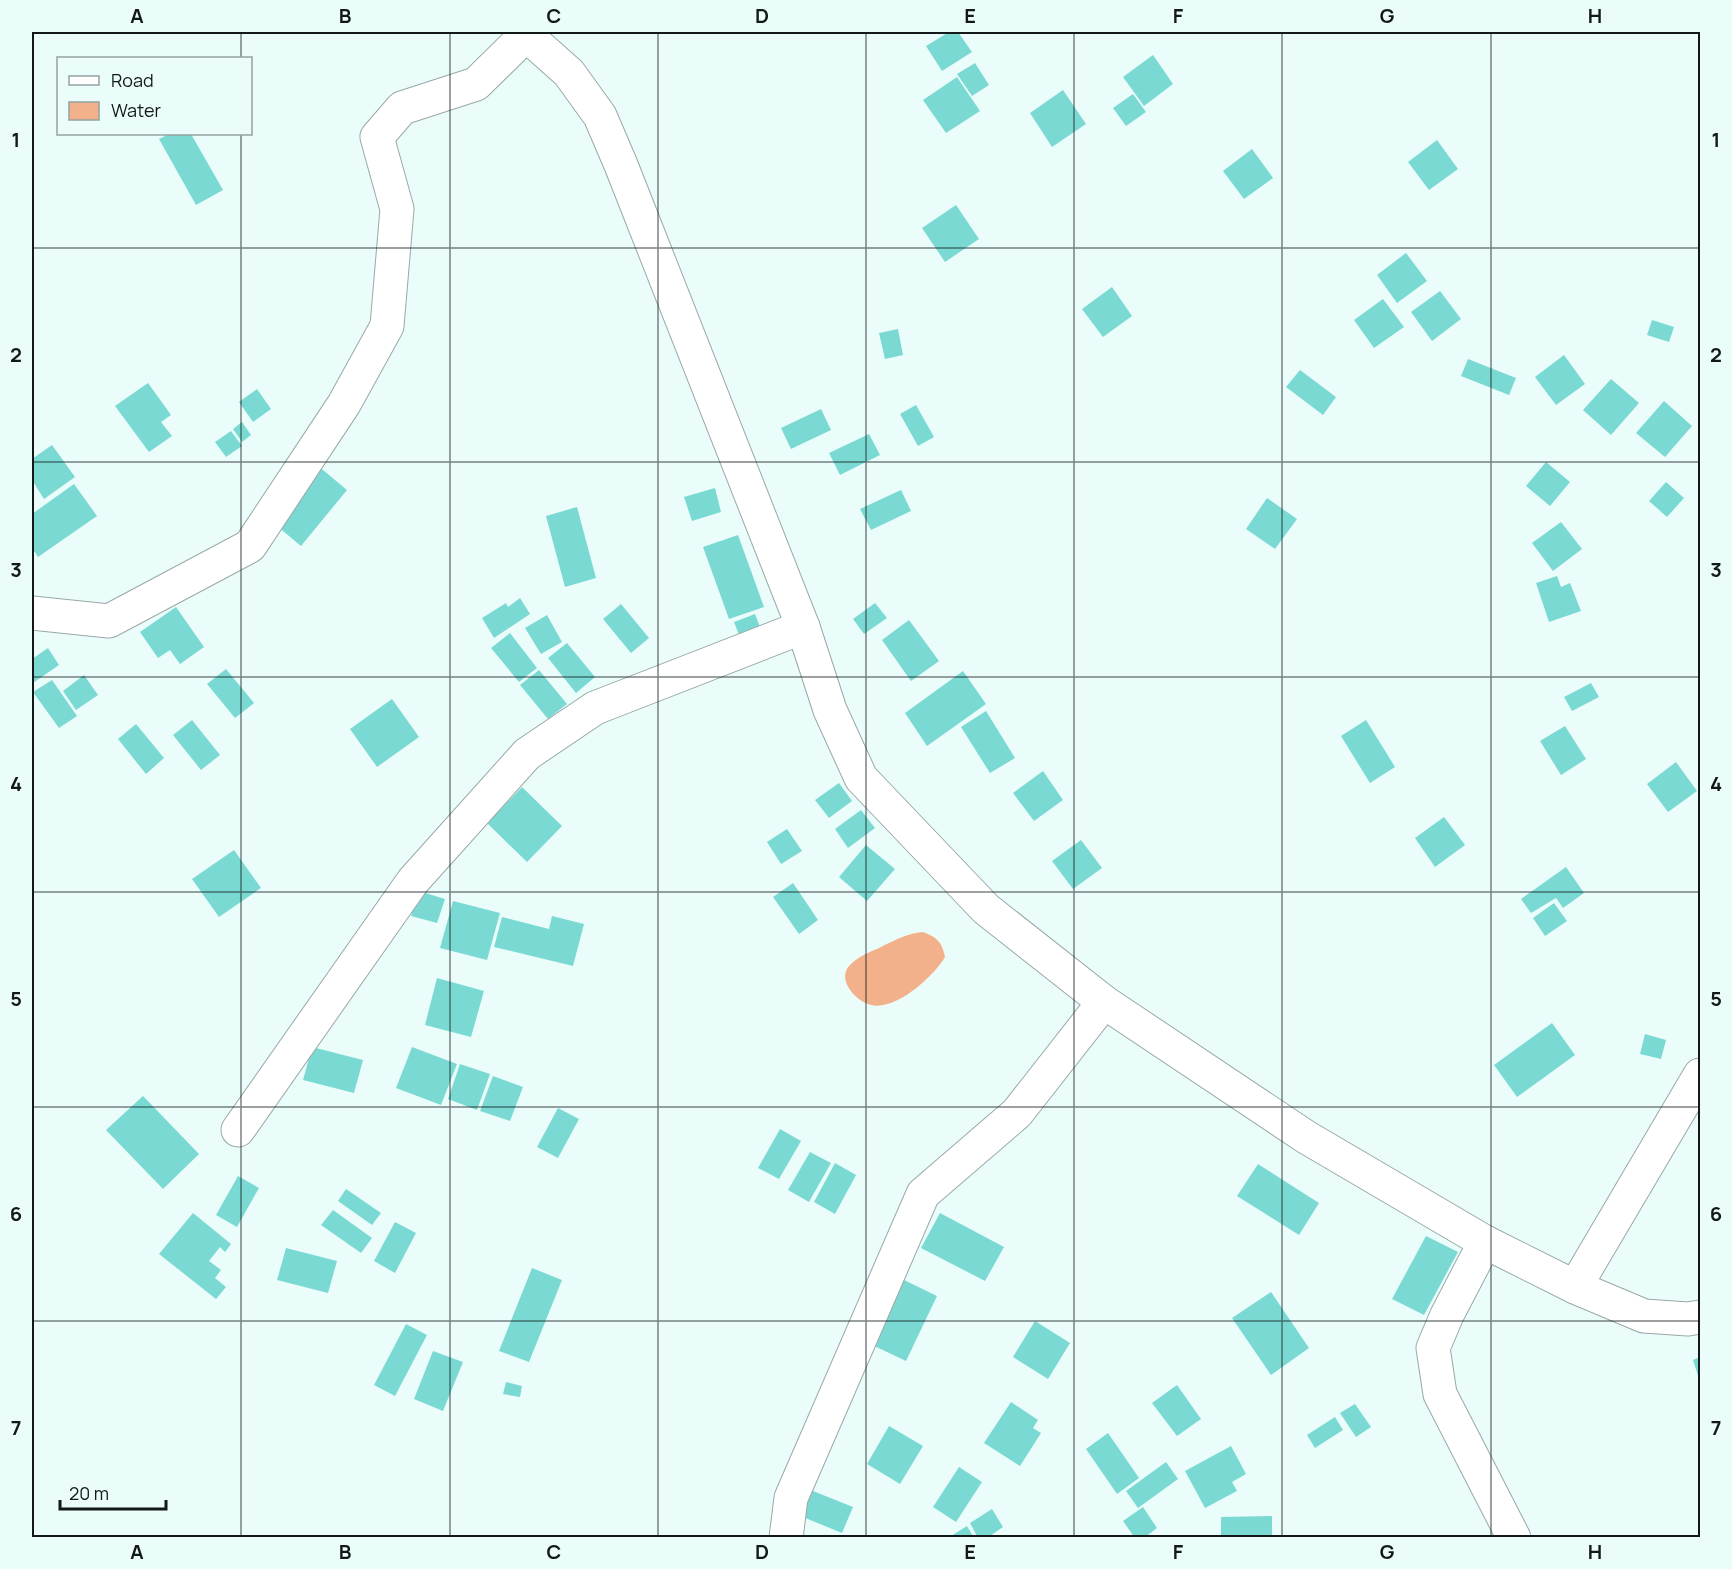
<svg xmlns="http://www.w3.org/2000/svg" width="1732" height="1569" font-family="Manrope,sans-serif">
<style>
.water{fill:#f2b18a}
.building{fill:#7adad3}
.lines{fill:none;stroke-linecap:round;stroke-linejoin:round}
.minor-casing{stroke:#98a9a7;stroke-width:35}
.minor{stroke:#fff;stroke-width:33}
.grid{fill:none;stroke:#131919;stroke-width:1.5;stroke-opacity:0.55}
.neatline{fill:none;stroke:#131919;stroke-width:2}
.grid-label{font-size:20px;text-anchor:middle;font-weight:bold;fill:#131919}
</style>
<rect width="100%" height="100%" fill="#eafdfb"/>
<!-- water -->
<path class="water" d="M923,932C937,937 942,942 945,957C934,976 896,1011 871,1005C855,1001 835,978 851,964C859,956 870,952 879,948C893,941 907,933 923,932Z"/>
<!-- building -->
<g class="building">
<path d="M949,32H958L972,52L942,71L926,46Z"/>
<path d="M1153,55L1173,84L1144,106L1123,77Z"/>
<path d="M975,63L989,85L972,96L957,74Z"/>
<path d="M957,77L980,111L946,133L923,100Z"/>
<path d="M1063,90L1086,124L1052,147L1030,113Z"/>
<path d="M1133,94L1146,112L1126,126L1113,108Z"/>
<path d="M169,134H191L223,190L196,205L159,139Z"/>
<path d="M1437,140L1458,169L1429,190L1408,162Z"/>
<path d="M1252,149L1273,178L1244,199L1223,171Z"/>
<path d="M956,205L979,239L945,262L922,228Z"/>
<path d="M1406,253L1427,281L1397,303L1377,275Z"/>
<path d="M1112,287L1132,316L1103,337L1082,309Z"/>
<path d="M1440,291L1461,319L1432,341L1411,312Z"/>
<path d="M1383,299L1404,327L1374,348L1354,320Z"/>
<path d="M1652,320L1674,327L1669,342L1647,335Z"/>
<path d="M898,329L903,355L885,359L879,333Z"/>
<path d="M1564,355L1585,384L1556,405L1535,377Z"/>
<path d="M1468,359L1516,378L1509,395L1461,376Z"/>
<path d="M1300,370L1336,397L1323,415L1286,387Z"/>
<path d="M1611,379L1639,403L1611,435L1583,410Z"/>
<path d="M148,383L171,415L161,422L172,436L149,452L115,406Z"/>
<path d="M257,389L271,409L253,422L239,402Z"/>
<path d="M1664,401L1692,426L1665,457L1636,433Z"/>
<path d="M916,405L934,437L918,446L900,414Z"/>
<path d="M821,409L831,430L791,449L781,428Z"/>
<path d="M242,422L251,435L242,442L233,429Z"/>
<path d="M231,431L242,446L226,457L215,442Z"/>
<path d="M869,434L880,455L840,475L829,453Z"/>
<path d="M52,445L75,477L44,499L32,480V459Z"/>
<path d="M1546,462L1570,482L1550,506L1526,486Z"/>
<path d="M317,465L347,490L301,546L271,521Z"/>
<path d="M1666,482L1684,498L1667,517L1649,501Z"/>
<path d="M74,484L97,516L38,557L32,548V514Z"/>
<path d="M715,488L721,512L692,521L684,497Z"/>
<path d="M901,490L911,511L871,530L860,509Z"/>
<path d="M1267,498L1297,519L1275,549L1246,529Z"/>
<path d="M577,507L596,578L565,587L546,516Z"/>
<path d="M1561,522L1582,549L1553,571L1532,543Z"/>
<path d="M738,535L764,607L729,619L703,547Z"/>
<path d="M1557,576L1561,587L1570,583L1581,611L1549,622L1536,583Z"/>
<path d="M520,598L530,614L494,638L482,618L506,603L508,607Z"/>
<path d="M875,603L887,618L864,634L853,619Z"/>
<path d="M621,604L649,638L631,653L603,619Z"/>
<path d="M176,607L204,647L180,664L170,650L158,658L140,632Z"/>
<path d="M755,614L762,632L741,640L734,622Z"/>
<path d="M547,615L562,642L541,654L525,628Z"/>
<path d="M909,620L939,661L911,681L882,640Z"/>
<path d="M510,633L537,668L519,682L491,648Z"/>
<path d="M567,643L595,677L576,693L548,658Z"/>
<path d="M48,648L59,665L33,683L32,680V659Z"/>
<path d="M226,669L254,703L235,718L207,684Z"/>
<path d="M539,670L567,704L548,719L520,685Z"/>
<path d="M963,671L986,704L927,746L905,713Z"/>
<path d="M84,675L98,695L76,710L63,691Z"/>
<path d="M52,680L77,716L59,728L33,692Z"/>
<path d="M1591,683L1599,697L1572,711L1564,697Z"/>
<path d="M392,699L419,737L377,767L350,729Z"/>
<path d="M986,711L1015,758L990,773L961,727Z"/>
<path d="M192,720L220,755L201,770L173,735Z"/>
<path d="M1366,720L1395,767L1370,783L1341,736Z"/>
<path d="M136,724L164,758L146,774L118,739Z"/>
<path d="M1565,726L1586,759L1561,775L1540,741Z"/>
<path d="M1676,762L1697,791L1668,812L1647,784Z"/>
<path d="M1043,771L1063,800L1034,821L1013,793Z"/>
<path d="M839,783L852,801L829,818L815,800Z"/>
<path d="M522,787L562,826L527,862L487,823Z"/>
<path d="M861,810L875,828L848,848L835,829Z"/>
<path d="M1444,817L1465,845L1435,867L1415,838Z"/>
<path d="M787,829L802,851L781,864L767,842Z"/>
<path d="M1081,840L1102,868L1073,889L1052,861Z"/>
<path d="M866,845L895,869L867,901L839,877Z"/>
<path d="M234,850L261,888L219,917L192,879Z"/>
<path d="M1566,867L1584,893L1563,908L1556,898L1531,913L1521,899Z"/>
<path d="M793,883L818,920L799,934L773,897Z"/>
<path d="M419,891L445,899L437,923L411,916Z"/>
<path d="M453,901L500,913L487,960L440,948Z"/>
<path d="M1554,903L1567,921L1545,936L1533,918Z"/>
<path d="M552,916L584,924L573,966L494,947L502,917L549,929Z"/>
<path d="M437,978L484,991L471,1037L425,1025Z"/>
<path d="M1552,1023L1575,1055L1517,1097L1494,1065Z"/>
<path d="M1645,1034L1666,1040L1661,1059L1640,1054Z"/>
<path d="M312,1047L363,1060L354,1093L303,1080Z"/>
<path d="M412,1047L457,1064L441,1105L396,1088Z"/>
<path d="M460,1064L490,1074L477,1110L448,1099Z"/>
<path d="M493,1076L523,1087L510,1121L480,1111Z"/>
<path d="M143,1096L199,1154L163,1189L106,1130Z"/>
<path d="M558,1108L579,1119L558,1158L537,1147Z"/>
<path d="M780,1129L801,1141L779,1179L758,1168Z"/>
<path d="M810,1152L831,1163L809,1202L788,1190Z"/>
<path d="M835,1163L856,1175L835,1214L814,1202Z"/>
<path d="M1258,1164L1319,1203L1299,1235L1237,1196Z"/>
<path d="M238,1176L259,1188L237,1227L216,1215Z"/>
<path d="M346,1189L381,1213L372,1225L338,1201Z"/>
<path d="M333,1210L372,1238L361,1253L321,1225Z"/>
<path d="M193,1213L231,1244L225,1252L220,1247L209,1261L221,1270L215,1278L226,1287L216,1299L159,1254Z"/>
<path d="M940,1213L1004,1247L985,1281L921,1248Z"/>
<path d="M395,1222L416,1233L395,1273L374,1261Z"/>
<path d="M1426,1236L1458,1252L1424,1315L1392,1299Z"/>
<path d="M286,1248L337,1261L328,1293L277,1280Z"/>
<path d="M532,1268L562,1280L529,1362L499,1351Z"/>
<path d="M902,1279L937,1296L906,1361L870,1344Z"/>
<path d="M1271,1292L1309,1348L1271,1375L1232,1318Z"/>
<path d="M1035,1321L1070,1343L1048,1379L1013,1357Z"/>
<path d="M406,1324L427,1335L395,1396L374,1385Z"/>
<path d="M433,1351L463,1362L443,1411L414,1399Z"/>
<path d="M1700,1357V1382L1693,1360Z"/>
<path d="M506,1382L522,1386L520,1397L503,1394Z"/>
<path d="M1177,1385L1201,1419L1177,1436L1152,1403Z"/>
<path d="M1011,1402L1038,1420L1033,1428L1041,1433L1020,1466L984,1443Z"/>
<path d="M1355,1404L1371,1427L1356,1437L1340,1413Z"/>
<path d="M1335,1417L1343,1430L1315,1448L1307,1435Z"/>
<path d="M889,1426L923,1446L900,1484L867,1464Z"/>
<path d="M1108,1433L1139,1478L1117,1494L1086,1449Z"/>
<path d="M1231,1446L1246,1474L1232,1482L1237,1491L1205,1508L1185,1471Z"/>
<path d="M1166,1462L1178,1479L1138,1508L1126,1491Z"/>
<path d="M959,1467L982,1482L956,1522L933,1507Z"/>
<path d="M808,1489L853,1507L842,1533L798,1515Z"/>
<path d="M1143,1507L1157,1528L1144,1538H1135L1123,1521Z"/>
<path d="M992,1509L1003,1527L987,1538H978L970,1523Z"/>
<path d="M1272,1516V1538H1221V1517Z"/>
<path d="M967,1526L974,1538H948Z"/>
</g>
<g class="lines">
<!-- minor casing -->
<g class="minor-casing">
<g id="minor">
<path d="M523,32L569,73L600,116L621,165L803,627L830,710L861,778L986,909L1104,1002L1306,1137L1485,1242L1575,1287L1644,1316L1688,1319L1700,1317"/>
<path d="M32,613L109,621L250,546L344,404L387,326L397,209L377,137L402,108L476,84L527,34"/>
<path d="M238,1130L413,881L527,754L595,708L803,627"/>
<path d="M1485,1242L1447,1315L1433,1348L1440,1394L1514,1538"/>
<path d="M1575,1287L1700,1075"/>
<path d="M786,1538L791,1498L923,1194L1017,1113L1104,1002"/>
</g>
</g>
<!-- minor -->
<use href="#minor" class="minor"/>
</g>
<!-- grid -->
<path class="grid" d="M241,32V58M450,32V1538M658,32V1538M866,32V1538M1074,32V1538M1282,32V1538M1491,32V1538M241,134V1538M32,248H1700M32,462H1700M32,677H1700M32,892H1700M32,1107H1700M32,1321H1700"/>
<!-- border -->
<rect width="1732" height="1569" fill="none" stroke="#eafdfb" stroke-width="66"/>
<!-- legend -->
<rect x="57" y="57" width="195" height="78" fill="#eafdfb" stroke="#94a2a1" stroke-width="1.5"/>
<rect x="69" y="76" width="30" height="9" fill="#ffffff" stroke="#94a2a1" stroke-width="1.5"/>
<text x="111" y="87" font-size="18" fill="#131919">Road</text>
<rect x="69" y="102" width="30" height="18" fill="#f2b18a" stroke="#94a2a1" stroke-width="1.5"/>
<text x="111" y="117" font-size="18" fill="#131919">Water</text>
<!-- scale -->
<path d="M60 1500v9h106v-9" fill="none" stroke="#131919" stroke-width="3"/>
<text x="69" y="1500" font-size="18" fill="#131919" stroke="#eafdfb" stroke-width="4.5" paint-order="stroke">20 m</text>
<rect x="33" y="33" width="1666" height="1503" class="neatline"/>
<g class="grid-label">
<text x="137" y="23">A</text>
<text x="345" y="23">B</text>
<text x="554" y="23">C</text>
<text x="762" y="23">D</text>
<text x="970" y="23">E</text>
<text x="1178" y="23">F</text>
<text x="1387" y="23">G</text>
<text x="1595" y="23">H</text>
<text x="16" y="147">1</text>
<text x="1716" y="147">1</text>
<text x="16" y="362">2</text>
<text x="1716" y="362">2</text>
<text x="16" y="577">3</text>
<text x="1716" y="577">3</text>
<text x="16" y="791">4</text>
<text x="1716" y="791">4</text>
<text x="16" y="1006">5</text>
<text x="1716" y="1006">5</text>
<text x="16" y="1221">6</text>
<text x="1716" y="1221">6</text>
<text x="16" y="1435">7</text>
<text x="1716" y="1435">7</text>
<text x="137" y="1559">A</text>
<text x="345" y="1559">B</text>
<text x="554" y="1559">C</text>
<text x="762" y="1559">D</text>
<text x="970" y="1559">E</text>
<text x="1178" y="1559">F</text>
<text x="1387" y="1559">G</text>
<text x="1595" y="1559">H</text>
</g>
</svg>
